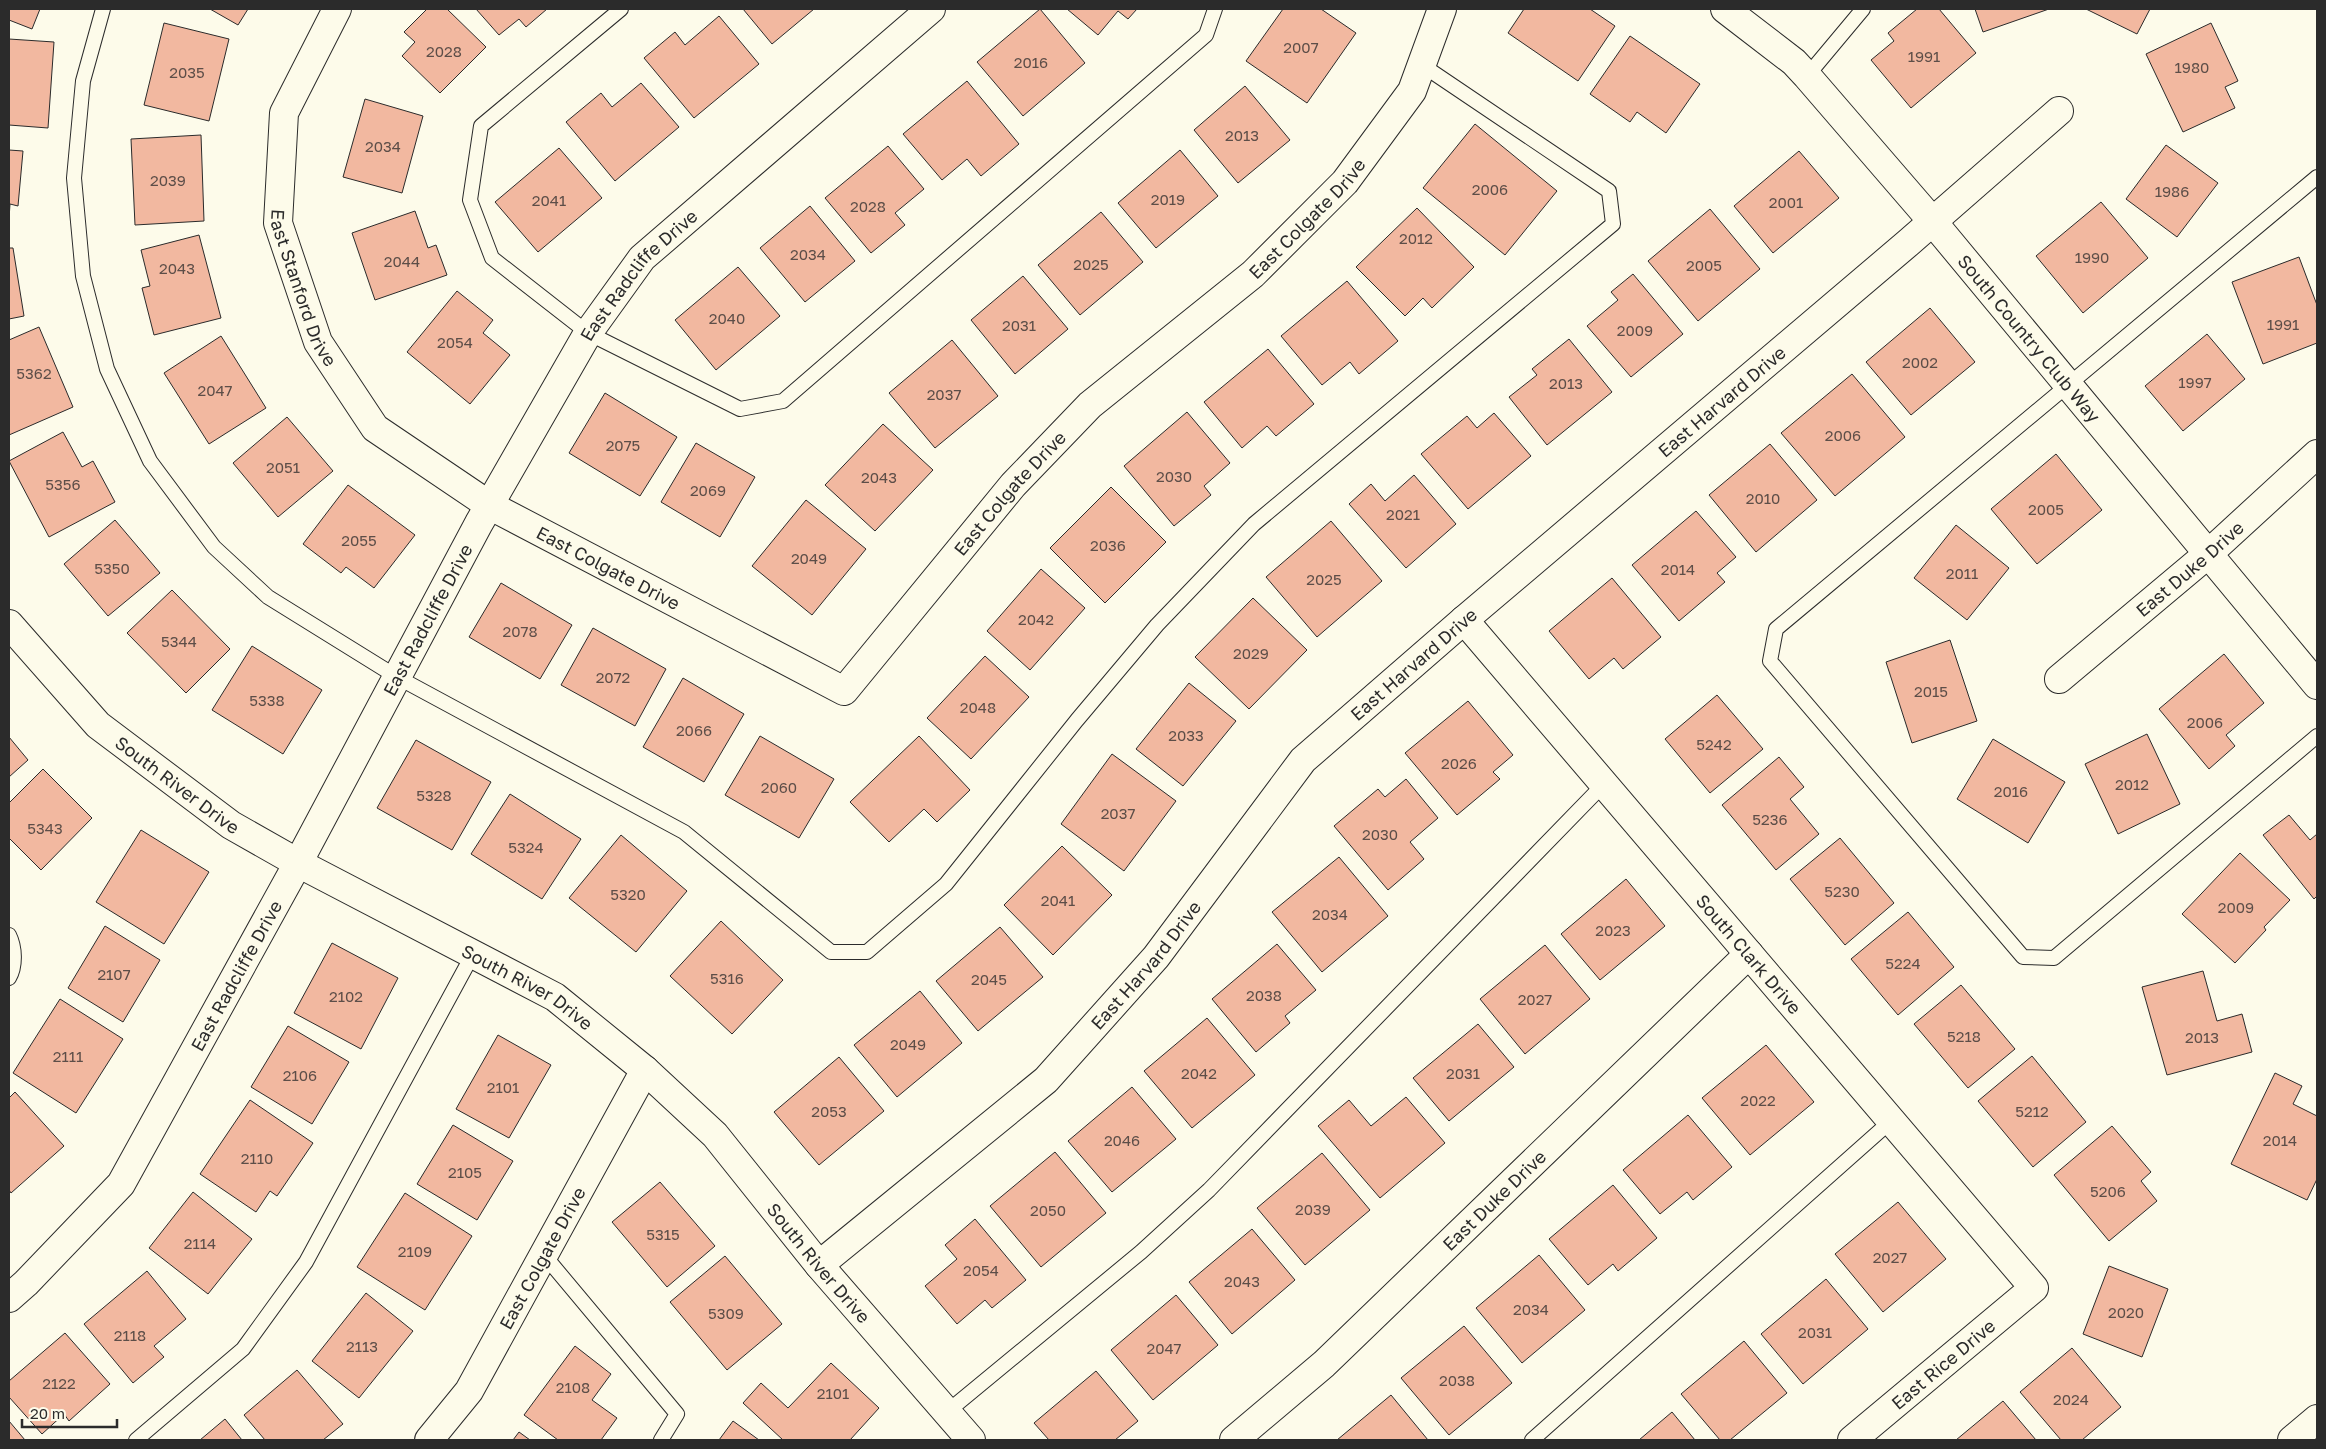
<svg xmlns="http://www.w3.org/2000/svg" width="2326" height="1449" font-family="'Golos Text',sans-serif">
<style>
.building{fill:#f2b8a0;stroke:#2b2b2b}
.lines{fill:none;stroke-linecap:round;stroke-linejoin:round}
.lane-casing{stroke:#2b2b2b;stroke-width:16}
.street-casing{stroke:#2b2b2b;stroke-width:30}
.secondary-casing{stroke:#2b2b2b;stroke-width:30}
.primary-casing{stroke:#2b2b2b;stroke-width:30}
.lane{stroke:#fdfbea;stroke-width:14}
.street{stroke:#fdfbea;stroke-width:28}
.secondary{stroke:#fdfbea;stroke-width:28}
.primary{stroke:#fdfbea;stroke-width:28}
.labels{text-anchor:middle;dominant-baseline:central;stroke-width:4;stroke-linejoin:round;paint-order:stroke}
.number-label{font-size:15px;fill:#5d4e48}
.street-label{font-size:18px;fill:#2b2b2b;stroke:#fdfbea}
</style>
<rect width="100%" height="100%" fill="#fdfbea"/>
<!-- building -->
<g class="building">
<path d="M9,9H40L32,29L9,20Z"/>
<path d="M210,9H248L238,25Z"/>
<path d="M427,9H447L486,47L440,93L402,56L415,42L404,32Z"/>
<path d="M476,9H547L526,27L519,19L499,35Z"/>
<path d="M743,9H814L772,44Z"/>
<path d="M1040,9L1085,63L1023,116L977,62Z"/>
<path d="M1067,9H1137L1128,19L1118,11L1098,35Z"/>
<path d="M1283,9H1321L1356,33L1307,103L1246,61Z"/>
<path d="M1524,9H1590L1615,26L1578,81L1508,33Z"/>
<path d="M1917,9H1939L1976,53L1911,108L1871,60L1894,41L1888,33Z"/>
<path d="M1975,9H2049L1983,32Z"/>
<path d="M2086,9H2150L2137,34Z"/>
<path d="M719,16L759,64L694,118L644,58L675,32L685,45Z"/>
<path d="M164,23L229,39L209,121L144,105Z"/>
<path d="M2211,23L2238,81L2225,87L2235,108L2183,132L2146,54Z"/>
<path d="M1630,36L1700,84L1666,133L1637,112L1630,122L1590,94Z"/>
<path d="M9,39L54,42L48,128L9,125Z"/>
<path d="M967,81L1019,144L981,176L967,159L942,180L903,134Z"/>
<path d="M641,83L679,127L615,181L566,122L601,93L612,107Z"/>
<path d="M1245,86L1290,140L1238,183L1194,130Z"/>
<path d="M365,99L423,116L402,193L343,177Z"/>
<path d="M1475,124L1557,191L1505,255L1423,188Z"/>
<path d="M201,135L204,221L135,225L131,139Z"/>
<path d="M2166,145L2218,183L2177,237L2126,199Z"/>
<path d="M888,146L924,189L895,213L905,225L871,253L825,198Z"/>
<path d="M559,148L602,198L538,252L495,202Z"/>
<path d="M9,150L23,151L18,206L10,204L9,219Z"/>
<path d="M1180,150L1218,196L1156,248L1118,203Z"/>
<path d="M1799,151L1839,198L1773,253L1734,206Z"/>
<path d="M2101,202L2148,258L2083,313L2036,256Z"/>
<path d="M810,206L855,261L805,302L760,248Z"/>
<path d="M1417,208L1474,267L1432,308L1423,298L1405,316L1356,267Z"/>
<path d="M1710,209L1760,269L1698,321L1648,261Z"/>
<path d="M415,211L428,248L436,245L447,275L375,300L352,233Z"/>
<path d="M1101,212L1143,262L1080,315L1038,265Z"/>
<path d="M199,235L221,318L154,335L142,288L150,286L141,250Z"/>
<path d="M9,248H13L24,316L9,319Z"/>
<path d="M2299,257L2317,305V343L2263,364L2232,282Z"/>
<path d="M738,267L780,316L716,370L675,320Z"/>
<path d="M1633,274L1683,334L1631,377L1587,326L1618,300L1611,292Z"/>
<path d="M1023,276L1068,329L1015,374L971,320Z"/>
<path d="M1347,281L1398,341L1359,374L1350,362L1322,385L1281,336Z"/>
<path d="M457,291L493,320L483,333L510,355L470,404L407,352Z"/>
<path d="M1930,308L1975,362L1911,415L1866,362Z"/>
<path d="M39,327L73,407L9,435V340Z"/>
<path d="M2207,334L2245,379L2183,431L2145,386Z"/>
<path d="M221,336L266,408L209,444L164,373Z"/>
<path d="M1569,339L1612,392L1547,445L1509,397L1537,375L1532,369Z"/>
<path d="M952,340L998,396L935,448L889,393Z"/>
<path d="M1268,349L1314,404L1276,436L1267,426L1242,448L1204,402Z"/>
<path d="M1852,374L1905,437L1835,496L1781,433Z"/>
<path d="M605,393L677,437L640,496L569,453Z"/>
<path d="M1187,412L1230,463L1204,486L1211,495L1174,526L1124,466Z"/>
<path d="M1494,413L1531,456L1468,509L1421,454L1467,416L1477,428Z"/>
<path d="M287,417L333,471L278,517L233,463Z"/>
<path d="M883,424L933,470L875,531L825,485Z"/>
<path d="M63,432L82,467L93,461L115,502L49,537L9,461Z"/>
<path d="M696,443L755,477L720,537L661,502Z"/>
<path d="M1770,444L1817,500L1756,552L1709,495Z"/>
<path d="M2056,454L2102,510L2037,564L1991,509Z"/>
<path d="M1414,475L1456,524L1406,568L1349,504L1371,484L1385,501Z"/>
<path d="M348,485L415,535L374,588L346,567L341,573L303,544Z"/>
<path d="M1111,487L1166,542L1105,603L1050,548Z"/>
<path d="M806,500L866,549L812,615L752,566Z"/>
<path d="M1696,511L1736,557L1717,573L1725,582L1679,621L1632,565Z"/>
<path d="M115,520L160,573L108,616L64,564Z"/>
<path d="M1331,521L1382,581L1317,637L1266,577Z"/>
<path d="M1956,525L2009,568L1967,620L1914,578Z"/>
<path d="M1041,569L1085,608L1030,670L987,631Z"/>
<path d="M1612,578L1661,637L1623,669L1614,658L1589,679L1549,631Z"/>
<path d="M501,583L572,625L540,679L469,637Z"/>
<path d="M172,590L230,649L186,693L127,633Z"/>
<path d="M1253,598L1307,650L1249,709L1195,657Z"/>
<path d="M593,628L666,669L635,726L561,685Z"/>
<path d="M1950,640L1977,721L1912,743L1886,662Z"/>
<path d="M252,646L322,690L283,754L212,710Z"/>
<path d="M2224,654L2264,703L2226,735L2235,746L2209,769L2159,709Z"/>
<path d="M985,656L1029,697L971,759L927,718Z"/>
<path d="M683,678L744,714L704,782L643,747Z"/>
<path d="M1189,683L1236,721L1183,786L1136,749Z"/>
<path d="M1717,695L1763,749L1710,793L1665,739Z"/>
<path d="M1468,701L1513,755L1493,772L1500,779L1457,815L1405,753Z"/>
<path d="M2147,734L2180,804L2118,834L2085,764Z"/>
<path d="M760,736L834,779L799,838L725,795Z"/>
<path d="M919,736L970,790L937,822L924,809L889,842L850,802Z"/>
<path d="M9,737L28,760L9,777Z"/>
<path d="M1993,739L2065,782L2028,843L1957,799Z"/>
<path d="M416,740L491,782L452,850L377,808Z"/>
<path d="M1112,754L1176,801L1124,871L1061,824Z"/>
<path d="M1779,757L1804,787L1790,799L1819,834L1776,870L1722,805Z"/>
<path d="M43,769L92,818L41,870L9,838V803Z"/>
<path d="M1406,779L1438,818L1410,842L1424,859L1388,890L1334,826L1378,789L1385,797Z"/>
<path d="M510,794L581,839L542,899L471,854Z"/>
<path d="M2289,815L2310,840L2317,834V896L2314,899L2263,835Z"/>
<path d="M141,830L209,872L164,944L96,902Z"/>
<path d="M621,835L687,891L636,952L569,898Z"/>
<path d="M1840,838L1894,903L1845,945L1790,879Z"/>
<path d="M1062,846L1112,895L1053,955L1004,905Z"/>
<path d="M2240,853L2290,900L2264,927L2266,930L2235,963L2182,914Z"/>
<path d="M1339,857L1388,916L1322,972L1272,912Z"/>
<path d="M1626,879L1665,926L1600,980L1561,934Z"/>
<path d="M1908,912L1954,967L1898,1015L1851,959Z"/>
<path d="M721,921L783,980L732,1034L670,976Z"/>
<path d="M105,926L160,960L123,1022L68,988Z"/>
<path d="M1000,927L1043,977L978,1031L936,981Z"/>
<path d="M332,943L398,978L361,1049L294,1013Z"/>
<path d="M1277,944L1316,990L1285,1016L1290,1023L1256,1052L1212,999Z"/>
<path d="M1545,945L1590,999L1525,1054L1480,999Z"/>
<path d="M2203,971L2217,1021L2242,1014L2252,1052L2167,1075L2142,987Z"/>
<path d="M1961,985L2015,1049L1968,1088L1914,1024Z"/>
<path d="M920,991L962,1043L897,1097L854,1045Z"/>
<path d="M60,999L123,1039L76,1113L13,1073Z"/>
<path d="M1207,1018L1255,1075L1192,1128L1144,1071Z"/>
<path d="M1478,1024L1514,1067L1449,1121L1413,1078Z"/>
<path d="M288,1026L349,1062L312,1124L251,1087Z"/>
<path d="M498,1035L551,1065L509,1138L456,1109Z"/>
<path d="M1766,1045L1814,1102L1750,1155L1702,1098Z"/>
<path d="M2032,1056L2086,1122L2033,1167L1978,1101Z"/>
<path d="M839,1057L884,1111L819,1165L774,1112Z"/>
<path d="M2275,1073L2302,1086L2293,1104L2317,1116V1179L2307,1200L2231,1164Z"/>
<path d="M1132,1087L1176,1139L1112,1192L1068,1141Z"/>
<path d="M15,1092L64,1146L11,1193L9,1190V1098Z"/>
<path d="M1406,1097L1445,1143L1380,1198L1318,1126L1349,1100L1371,1126Z"/>
<path d="M250,1100L313,1143L277,1196L270,1191L256,1212L200,1174Z"/>
<path d="M1688,1115L1732,1167L1693,1200L1687,1192L1660,1214L1623,1170Z"/>
<path d="M453,1125L513,1161L477,1220L417,1184Z"/>
<path d="M2112,1126L2151,1172L2141,1181L2157,1201L2109,1241L2054,1175Z"/>
<path d="M1055,1152L1106,1213L1041,1267L990,1206Z"/>
<path d="M1322,1153L1370,1210L1305,1265L1257,1208Z"/>
<path d="M660,1182L715,1246L667,1287L612,1222Z"/>
<path d="M1613,1185L1657,1238L1618,1271L1613,1264L1588,1285L1549,1239Z"/>
<path d="M193,1192L252,1239L208,1294L149,1248Z"/>
<path d="M405,1193L472,1236L425,1310L357,1267Z"/>
<path d="M1898,1202L1946,1259L1883,1312L1835,1254Z"/>
<path d="M975,1219L1026,1280L992,1308L985,1300L957,1324L925,1286L957,1259L945,1245Z"/>
<path d="M1252,1229L1295,1280L1232,1334L1189,1282Z"/>
<path d="M1539,1255L1585,1310L1522,1363L1476,1308Z"/>
<path d="M725,1256L782,1324L727,1370L670,1302Z"/>
<path d="M2109,1266L2168,1289L2142,1357L2083,1334Z"/>
<path d="M147,1271L186,1319L154,1346L164,1357L133,1383L84,1324Z"/>
<path d="M1826,1279L1868,1329L1803,1384L1761,1334Z"/>
<path d="M366,1293L413,1331L359,1398L312,1361Z"/>
<path d="M1176,1295L1218,1345L1153,1400L1111,1350Z"/>
<path d="M1464,1326L1512,1383L1449,1435L1401,1378Z"/>
<path d="M65,1333L110,1384L69,1421L64,1414L42,1434L9,1397V1381Z"/>
<path d="M1744,1341L1787,1393L1730,1440H1720L1681,1394Z"/>
<path d="M575,1346L611,1374L592,1400L617,1418L601,1440H558L524,1415Z"/>
<path d="M2072,1348L2121,1407L2082,1440H2061L2020,1392Z"/>
<path d="M831,1363L879,1408L850,1440H783L743,1403L761,1383L788,1408Z"/>
<path d="M297,1370L343,1424L323,1440H265L244,1415Z"/>
<path d="M1096,1371L1138,1421L1115,1440H1049L1034,1423Z"/>
<path d="M1391,1395L1428,1440H1337Z"/>
<path d="M2003,1401L2036,1440H1956Z"/>
<path d="M1672,1412L1695,1440H1639Z"/>
<path d="M225,1419L242,1440H200Z"/>
<path d="M9,1421L25,1440H9Z"/>
<path d="M733,1421L759,1440H719Z"/>
<path d="M519,1432L530,1440H513Z"/>
</g>
<g class="lines">
<!-- lane casing -->
<g class="lane-casing">
<g id="lane">
<path d="M103,9L83,81L74,178L83,276L107,369L150,461L214,547L268,597L397,677L684,832L831,952H867L946,884L1077,720L1157,625L1254,524L1613,224L1609,191L1422,65"/>
<path d="M621,9L481,126L470,200L492,258L588,333L740,409L783,401L1206,35L1215,9"/>
<path d="M1807,76L1863,9"/>
<path d="M2317,177L1776,629L1770,661L2023,957L2054,958L2317,736"/>
<path d="M9,935C15,947 16,966 9,978"/>
<path d="M544,1255L677,1414L661,1440"/>
<path d="M947,1412L1141,1252L1209,1190L1604,784"/>
<path d="M136,1440L243,1349L306,1262L473,954"/>
<path d="M1532,1440L1891,1121"/>
</g>
</g>
<!-- street casing -->
<g class="street-casing">
<g id="street">
<path id="s1" d="M337,9L284,113L278,223L318,342L375,428L489,505L844,691L1013,485L1090,405L1253,274L1345,182L1412,91L1442,9"/>
<path id="s2" d="M1464,620L2034,1288L1852,1440"/>
<path id="s3" d="M9,624L98,725L231,825L298,863L555,997L645,1070L715,1135L819,1265L971,1440"/>
<path id="s4" d="M2059,679L2208,554L2317,454"/>
<path id="s5" d="M819,1265L1046,1080L1156,957L1303,760L1464,620L1908,243L2059,111"/>
<path id="s6" d="M9,1298L26,1283L121,1184L298,863L479,523L588,333L642,258L931,9"/>
<path id="s7" d="M429,1440L469,1391L645,1070"/>
<path id="s8" d="M1234,1440L1324,1364L1749,954"/>
</g>
</g>
<!-- secondary casing -->
<g class="secondary-casing">
<g id="secondary">
<path id="s9" d="M1725,9L1794,62L1807,76L1933,222L2317,685"/>
</g>
</g>
<!-- primary casing -->
<g class="primary-casing">
<path id="primary" d="M2292,1440L2317,1419"/>
</g>
<!-- lane -->
<use href="#lane" class="lane"/>
<!-- street -->
<use href="#street" class="street"/>
<!-- secondary -->
<use href="#secondary" class="secondary"/>
<!-- primary -->
<use href="#primary" class="primary"/>
</g>
<g class="labels">
<!-- number labels -->
<g class="number-label">
<text x="1301" y="47">2007</text>
<text x="444" y="51">2028</text>
<text x="1924" y="56">1991</text>
<text x="1031" y="62">2016</text>
<text x="2192" y="67">1980</text>
<text x="187" y="72">2035</text>
<text x="1242" y="135">2013</text>
<text x="383" y="146">2034</text>
<text x="168" y="180">2039</text>
<text x="1490" y="189">2006</text>
<text x="2172" y="191">1986</text>
<text x="1168" y="199">2019</text>
<text x="549" y="200">2041</text>
<text x="1786" y="202">2001</text>
<text x="868" y="206">2028</text>
<text x="1416" y="238">2012</text>
<text x="808" y="254">2034</text>
<text x="2092" y="257">1990</text>
<text x="402" y="261">2044</text>
<text x="1091" y="264">2025</text>
<text x="1704" y="265">2005</text>
<text x="177" y="268">2043</text>
<text x="727" y="318">2040</text>
<text x="2283" y="324">1991</text>
<text x="1019" y="325">2031</text>
<text x="1635" y="330">2009</text>
<text x="455" y="342">2054</text>
<text x="1920" y="362">2002</text>
<text x="34" y="373">5362</text>
<text x="2195" y="382">1997</text>
<text x="1566" y="383">2013</text>
<text x="215" y="390">2047</text>
<text x="944" y="394">2037</text>
<text x="1843" y="435">2006</text>
<text x="623" y="445">2075</text>
<text x="283" y="467">2051</text>
<text x="1174" y="476">2030</text>
<text x="879" y="477">2043</text>
<text x="63" y="484">5356</text>
<text x="708" y="490">2069</text>
<text x="1763" y="498">2010</text>
<text x="2046" y="509">2005</text>
<text x="1403" y="514">2021</text>
<text x="359" y="540">2055</text>
<text x="1108" y="545">2036</text>
<text x="809" y="558">2049</text>
<text x="112" y="568">5350</text>
<text x="1678" y="569">2014</text>
<text x="1962" y="573">2011</text>
<text x="1324" y="579">2025</text>
<text x="1036" y="619">2042</text>
<text x="520" y="631">2078</text>
<text x="179" y="641">5344</text>
<text x="1251" y="653">2029</text>
<text x="613" y="677">2072</text>
<text x="1931" y="691">2015</text>
<text x="267" y="700">5338</text>
<text x="978" y="707">2048</text>
<text x="2205" y="722">2006</text>
<text x="694" y="730">2066</text>
<text x="1186" y="735">2033</text>
<text x="1714" y="744">5242</text>
<text x="1459" y="763">2026</text>
<text x="2132" y="784">2012</text>
<text x="779" y="787">2060</text>
<text x="2011" y="791">2016</text>
<text x="434" y="795">5328</text>
<text x="1118" y="813">2037</text>
<text x="1770" y="819">5236</text>
<text x="45" y="828">5343</text>
<text x="1380" y="834">2030</text>
<text x="526" y="847">5324</text>
<text x="1842" y="891">5230</text>
<text x="628" y="894">5320</text>
<text x="1058" y="900">2041</text>
<text x="2236" y="907">2009</text>
<text x="1330" y="914">2034</text>
<text x="1613" y="930">2023</text>
<text x="1903" y="963">5224</text>
<text x="114" y="974">2107</text>
<text x="727" y="978">5316</text>
<text x="989" y="979">2045</text>
<text x="1264" y="995">2038</text>
<text x="346" y="996">2102</text>
<text x="1535" y="999">2027</text>
<text x="1964" y="1036">5218</text>
<text x="2202" y="1037">2013</text>
<text x="908" y="1044">2049</text>
<text x="68" y="1056">2111</text>
<text x="1199" y="1073">2042</text>
<text x="1463" y="1073">2031</text>
<text x="300" y="1075">2106</text>
<text x="503" y="1087">2101</text>
<text x="1758" y="1100">2022</text>
<text x="829" y="1111">2053</text>
<text x="2032" y="1111">5212</text>
<text x="1122" y="1140">2046</text>
<text x="2280" y="1140">2014</text>
<text x="257" y="1158">2110</text>
<text x="465" y="1172">2105</text>
<text x="2108" y="1191">5206</text>
<text x="1313" y="1209">2039</text>
<text x="1048" y="1210">2050</text>
<text x="663" y="1234">5315</text>
<text x="200" y="1243">2114</text>
<text x="415" y="1251">2109</text>
<text x="1890" y="1257">2027</text>
<text x="981" y="1270">2054</text>
<text x="1242" y="1281">2043</text>
<text x="1531" y="1309">2034</text>
<text x="2126" y="1312">2020</text>
<text x="726" y="1313">5309</text>
<text x="1815" y="1332">2031</text>
<text x="130" y="1335">2118</text>
<text x="362" y="1346">2113</text>
<text x="1164" y="1348">2047</text>
<text x="1457" y="1380">2038</text>
<text x="59" y="1383">2122</text>
<text x="573" y="1387">2108</text>
<text x="833" y="1393">2101</text>
<text x="2071" y="1399">2024</text>
</g>
<!-- street labels -->
<g class="street-label">
<text stroke="none"><textPath href="#s1" startOffset="1658">East Colgate Drive</textPath></text>
<text stroke="none"><textPath href="#s6" startOffset="1208">East Radcliffe Drive</textPath></text>
<text stroke="none"><textPath href="#s1" startOffset="296">East Stanford Drive</textPath></text>
<text stroke="none"><textPath href="#s9" startOffset="450">South Country Club Way</textPath></text>
<text stroke="none"><textPath href="#s5" startOffset="1255">East Harvard Drive</textPath></text>
<text stroke="none"><textPath href="#s1" startOffset="1252">East Colgate Drive</textPath></text>
<text stroke="none"><textPath href="#s1" startOffset="728">East Colgate Drive</textPath></text>
<text stroke="none"><textPath href="#s4" startOffset="171">East Duke Drive</textPath></text>
<text stroke="none"><textPath href="#s6" startOffset="802">East Radcliffe Drive</textPath></text>
<text stroke="none"><textPath href="#s5" startOffset="850">East Harvard Drive</textPath></text>
<text stroke="none"><textPath href="#s3" startOffset="234">South River Drive</textPath></text>
<text stroke="none"><textPath href="#s2" startOffset="439">South Clark Drive</textPath></text>
<text stroke="none"><textPath href="#s5" startOffset="445">East Harvard Drive</textPath></text>
<text stroke="none"><textPath href="#s6" startOffset="398">East Radcliffe Drive</textPath></text>
<text stroke="none"><textPath href="#s3" startOffset="639">South River Drive</textPath></text>
<text stroke="none"><textPath href="#s8" startOffset="354">East Duke Drive</textPath></text>
<text stroke="none"><textPath href="#s7" startOffset="215">East Colgate Drive</textPath></text>
<text stroke="none"><textPath href="#s3" startOffset="1044">South River Drive</textPath></text>
<text transform="translate(1943 1364) rotate(-40)">East Rice Drive</text>
</g>
</g>
<!-- border -->
<rect width="2326" height="1449" fill="none" stroke="#2b2b2b" stroke-width="20"/>
<!-- scale -->
<path d="M22 1419v8h95v-8" fill="none" stroke="#2b2b2b" stroke-width="2.5"/>
<text x="30" y="1419" font-size="15" fill="#2b2b2b" stroke="#fdfbea" stroke-width="4" paint-order="stroke">20 m</text>
</svg>
